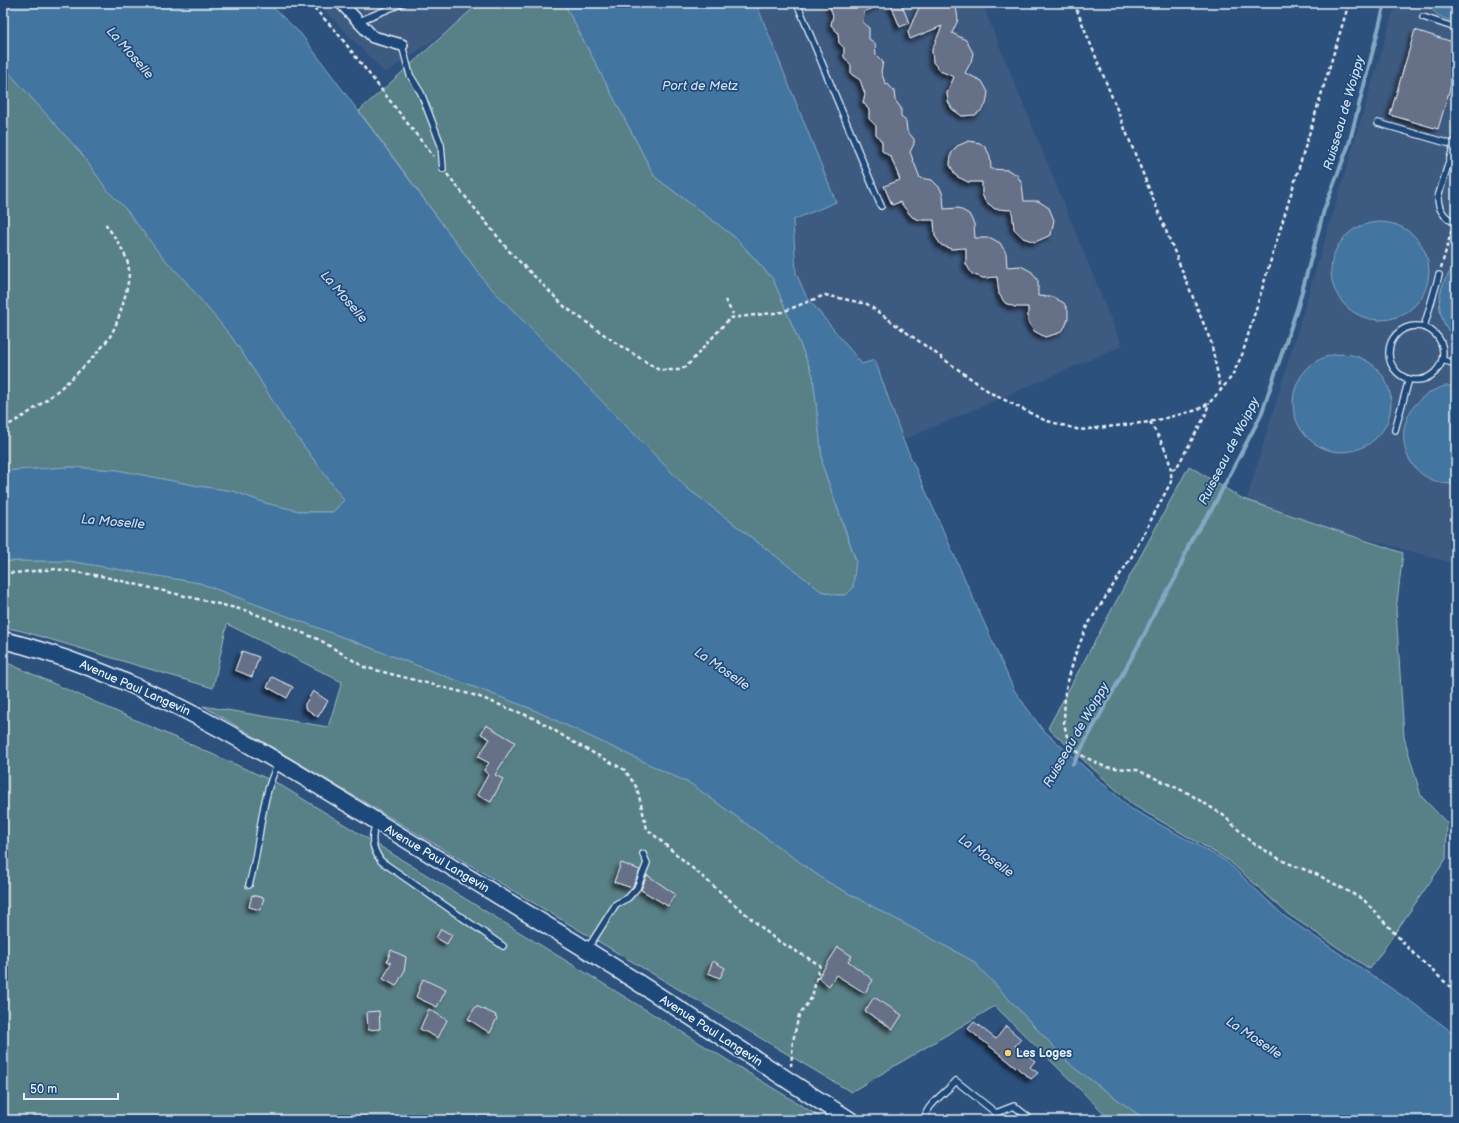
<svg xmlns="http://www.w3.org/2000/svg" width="1459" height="1123" font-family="'Balsamiq Sans',sans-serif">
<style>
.built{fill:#3e5a80}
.green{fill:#598087;stroke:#a0b8c0}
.water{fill:#42759f;stroke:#84a7c3}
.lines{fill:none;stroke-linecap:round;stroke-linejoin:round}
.stream{stroke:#84a7c3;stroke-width:4}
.building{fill:#666f87;stroke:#e8f1f8;filter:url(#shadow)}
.service-casing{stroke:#e8f1f8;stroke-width:8}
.minor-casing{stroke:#e8f1f8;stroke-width:14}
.secondary-casing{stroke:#e8f1f8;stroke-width:19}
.path{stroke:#e8f1f8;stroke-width:2.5;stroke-dasharray:4 3;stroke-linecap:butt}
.service{stroke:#1f4a7a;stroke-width:5.5}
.minor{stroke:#1f4a7a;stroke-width:11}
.secondary{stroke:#1f4a7a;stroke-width:16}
.poi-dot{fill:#ffd166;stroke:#1f4a7a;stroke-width:1.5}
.labels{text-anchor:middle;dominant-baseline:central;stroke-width:3.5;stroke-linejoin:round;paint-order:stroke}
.street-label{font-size:12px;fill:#e8f1f8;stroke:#1f4a7a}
.poi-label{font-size:12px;font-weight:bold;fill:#e8f1f8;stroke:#1f4a7a;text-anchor:start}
.water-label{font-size:13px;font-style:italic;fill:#cfdeeb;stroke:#1f4a7a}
</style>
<defs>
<filter id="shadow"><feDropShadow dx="-3.5" dy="3.5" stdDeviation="2" flood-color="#0009"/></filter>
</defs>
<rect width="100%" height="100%" fill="#2d517d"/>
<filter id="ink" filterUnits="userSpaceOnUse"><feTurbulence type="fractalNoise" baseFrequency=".025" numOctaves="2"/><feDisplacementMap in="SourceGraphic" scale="8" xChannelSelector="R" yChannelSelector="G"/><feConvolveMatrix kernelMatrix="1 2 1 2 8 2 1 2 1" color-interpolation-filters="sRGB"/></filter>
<g filter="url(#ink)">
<!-- built -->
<g class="built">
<path d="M317,3H488L385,73Z"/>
<path d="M558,3H982L1122,346L903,440L823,467Z"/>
<path d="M1396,3H1456V564L1245,505Z"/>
</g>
<!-- green -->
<g class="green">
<path d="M479,3H564L655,177L736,238L773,279L813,375L823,467L856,561L853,588L846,595H836L821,591L687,488L486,283L359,111Z"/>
<path d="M3,66L81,153L108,191L125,208L160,254L181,276L231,336L257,375L283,418L344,500L333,512H303L265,503L233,491L198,486L117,470L69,467L3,471Z"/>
<path d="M1189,466L1243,499L1403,553L1396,610L1404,737L1421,796L1447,823L1446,859L1370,969L1288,914L1228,860L1133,805L1048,728Z"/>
<path d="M3,561H69L200,583L532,709L691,784L826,881L973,961L1073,1067L1146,1120H1111L995,1006L851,1092L203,706L328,727L342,682L227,624L213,688L22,631L3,627Z"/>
<path d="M3,661L277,783L825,1120H7L3,1117Z"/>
</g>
<!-- water -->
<g class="water">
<path d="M3,3H268L301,34L486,283L687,488L821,591L836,595H846L853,588L856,560L823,467L813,375L773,279L736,238L655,177L564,3H756L836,202L793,220L796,273L806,296L862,364L875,360L903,440L1014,690L1042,729L1130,808L1226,861L1284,916L1410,1001L1456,1035V1120H1146L1073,1067L973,961L826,881L691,784L532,709L200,583L69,561H3V471L69,467L117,470L198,486L233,491L265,503L303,512H333L344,500L283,418L257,375L231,336L181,276L160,254L125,208L108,191L81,153L3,66Z"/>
<path d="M1426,3H1456V21C1442,20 1434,13 1426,3Z"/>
<circle cx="1380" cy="271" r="49"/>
<path d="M1456,265V339C1433,318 1435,286 1456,265Z"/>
<circle cx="1342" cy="403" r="49"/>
<path d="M1445,386H1456V484C1394,486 1383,404 1445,386Z"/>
</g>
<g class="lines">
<!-- stream -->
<path class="stream" d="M1073,764L1144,635L1157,607L1175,579L1191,540L1212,509L1261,415L1298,306L1324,210L1349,144L1385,3"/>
</g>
<!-- building -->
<g class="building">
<path d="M828,3H885L864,12L863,23L869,28V39L875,43L876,55L883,62L881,72L886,85L888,84L894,91L895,100L901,108V117L906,121L907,131L914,139V144L910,152L920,178L932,180L940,188L943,195L944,209L958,208L969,214L974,224L975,238H991L1000,243L1006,253L1007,267L1021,266L1032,272L1038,281V296L1053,297L1064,303L1068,311V319L1065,327L1059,333L1045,337L1034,331L1028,322V307H1015L1005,303L999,294L997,277L983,278L972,274L966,264V248L951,249L941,245L935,236L934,220H920L912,217L900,202L892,205L884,186L900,180L891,157L882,151V142L876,134V126L869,119V110L863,102L865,94L860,80L851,74V65L844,57V48L839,43L838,33L831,25L833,15Z"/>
<path d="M890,3H901L909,23L900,27Z"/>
<path d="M921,3H954L956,6L958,20L952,33L966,40L973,53L971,62L965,73L982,81L988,92L986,104L982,110L975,115L962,116L952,109L948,101L947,93L954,77L940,71L933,62L932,50L942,26L910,39L908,32Z"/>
<path d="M1415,30L1456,43V86L1451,85L1438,129L1390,115Z"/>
<path d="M969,141L980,143L986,148L990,156L991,169L1008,170L1017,175L1022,184L1024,201H1038L1049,208L1054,220L1051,235L1035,242L1023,238L1014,229L1012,210L995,209L985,201L982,194V182H968L956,176L950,165L951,154L957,146Z"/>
<path d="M242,651L259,657L252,677L235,670Z"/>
<path d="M272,677L293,687L287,698L267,687Z"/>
<path d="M313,691L328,701L318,717L305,708V704Z"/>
<path d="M486,725L515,742L495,775L503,779L491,802L477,795L488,775L484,770L489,763L478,757L490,739L481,734Z"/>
<path d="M621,863L640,870L632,888L614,882Z"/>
<path d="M647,875L675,894L668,906L641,890Z"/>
<path d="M252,895L264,898L260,910L249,907Z"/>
<path d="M441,929L452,935L447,944L436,938Z"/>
<path d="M838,947L852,956L848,961L873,980L865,993L836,975L829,986L818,978Z"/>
<path d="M391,950L406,957L404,972L396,986L383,979L391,963L387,961Z"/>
<path d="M713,961L725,968L720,978L708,973Z"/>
<path d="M423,979L446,990L437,1007L416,997Z"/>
<path d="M874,997L902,1015L893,1029L865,1011Z"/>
<path d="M476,1006L496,1015L495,1017L497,1018L490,1033L468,1019Z"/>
<path d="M429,1009L447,1020L438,1038L420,1029Z"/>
<path d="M379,1011L380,1029L368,1030L367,1012Z"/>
<path d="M974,1022L996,1039L1006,1026L1021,1039L1015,1046L1035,1061L1030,1067L1038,1073L1031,1079L968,1029Z"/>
</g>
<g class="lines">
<!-- service casing -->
<g class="service-casing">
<g id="service">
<path d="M797,3L881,206"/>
<path d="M1423,17L1456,28"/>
<path d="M359,21L403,3"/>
<path d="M402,45L410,75L421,93L441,145L443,169"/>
<path d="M1378,123L1454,145"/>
<path d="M1456,139L1438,197C1438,210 1444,218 1456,223"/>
<circle cx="1416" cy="353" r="27"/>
<path d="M1424,327L1439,275"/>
<path d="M1442,360L1456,364"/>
<path d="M1395,430L1409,379"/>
<path d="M376,822C371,838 371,847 381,861L503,946"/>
<path d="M249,885C261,845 259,801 278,764"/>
<path d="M588,948L616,904L628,898L637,888L647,863L643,854"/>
<path d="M925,1120C923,1107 948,1091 956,1081L996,1113L1014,1106L1028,1117V1120"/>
</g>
</g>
<!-- minor casing -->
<g class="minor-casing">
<path id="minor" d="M341,3L373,37L402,45"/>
</g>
<!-- secondary casing -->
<g class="secondary-casing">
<path id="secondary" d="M3,640C145,675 266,754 389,829C446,864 504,899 561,934C659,994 753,1059 850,1120"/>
</g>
<!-- path -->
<g class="path">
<path d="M309,3L335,30L433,156"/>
<path d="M1074,3L1211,342L1221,390"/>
<path d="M447,174L510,252L565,307L619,345L659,370H680L687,366L730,318L782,312L825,295L867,304L991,393L1044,420L1080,430L1150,422L1197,410L1209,403L1221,390L1232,376L1242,355L1349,3"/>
<path d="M1441,268L1452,229"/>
<path d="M725,300L733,314"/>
<path d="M1150,422C1161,441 1173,459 1171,482L1132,556L1087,626L1075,655L1065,692L1064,723L1069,745L1083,756L1105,767L1137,770L1188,793L1223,815L1251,842L1283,861L1318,875L1364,900L1414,954L1456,992"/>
<path d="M3,427C35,414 89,366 109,338C118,325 128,290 129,274C130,256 114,237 105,223"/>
<path d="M1172,470L1177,467L1205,416L1209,403"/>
<path d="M3,572L13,573L56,569L101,576L248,611L320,640L364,667L477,696L536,719L573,742L625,770L637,788L647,829L775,939L820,965L812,997L799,1015L793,1041L791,1066"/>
</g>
<!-- service -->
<use href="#service" class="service"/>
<!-- minor -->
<use href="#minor" class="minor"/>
<!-- secondary -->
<use href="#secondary" class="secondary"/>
</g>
</g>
<!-- markers -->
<circle class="poi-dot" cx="1008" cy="1053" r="4"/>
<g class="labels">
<!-- street labels -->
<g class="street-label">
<text transform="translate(135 688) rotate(24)">Avenue Paul Langevin</text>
<text transform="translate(437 859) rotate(31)">Avenue Paul Langevin</text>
<text transform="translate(711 1031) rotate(33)">Avenue Paul Langevin</text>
</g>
<!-- poi labels -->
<g class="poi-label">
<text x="1016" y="1053">Les Loges</text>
</g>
<!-- water labels -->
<g class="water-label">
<text transform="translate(130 53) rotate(49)">La Moselle</text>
<text x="700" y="86">Port de Metz</text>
<text transform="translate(1344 113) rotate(-74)">Ruisseau de Woippy</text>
<text transform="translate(344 297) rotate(49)">La Moselle</text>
<text transform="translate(1229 451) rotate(-63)">Ruisseau de Woippy</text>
<text transform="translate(113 522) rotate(5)">La Moselle</text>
<text transform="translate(722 669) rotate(35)">La Moselle</text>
<text transform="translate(1076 735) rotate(-60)">Ruisseau de Woippy</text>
<text transform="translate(986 856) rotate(35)">La Moselle</text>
<text transform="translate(1254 1038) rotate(34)">La Moselle</text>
</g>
</g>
<!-- margin -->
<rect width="1459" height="1123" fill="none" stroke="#1f4a7a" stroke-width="16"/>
<rect x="8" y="8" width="1443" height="1107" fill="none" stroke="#e8f1f8" stroke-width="1.5" filter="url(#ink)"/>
<!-- scale -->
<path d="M24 1093v6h94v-6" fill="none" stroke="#e8f1f8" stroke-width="2"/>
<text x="30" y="1093" font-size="12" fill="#e8f1f8" stroke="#1f4a7a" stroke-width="3" paint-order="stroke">50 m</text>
</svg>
